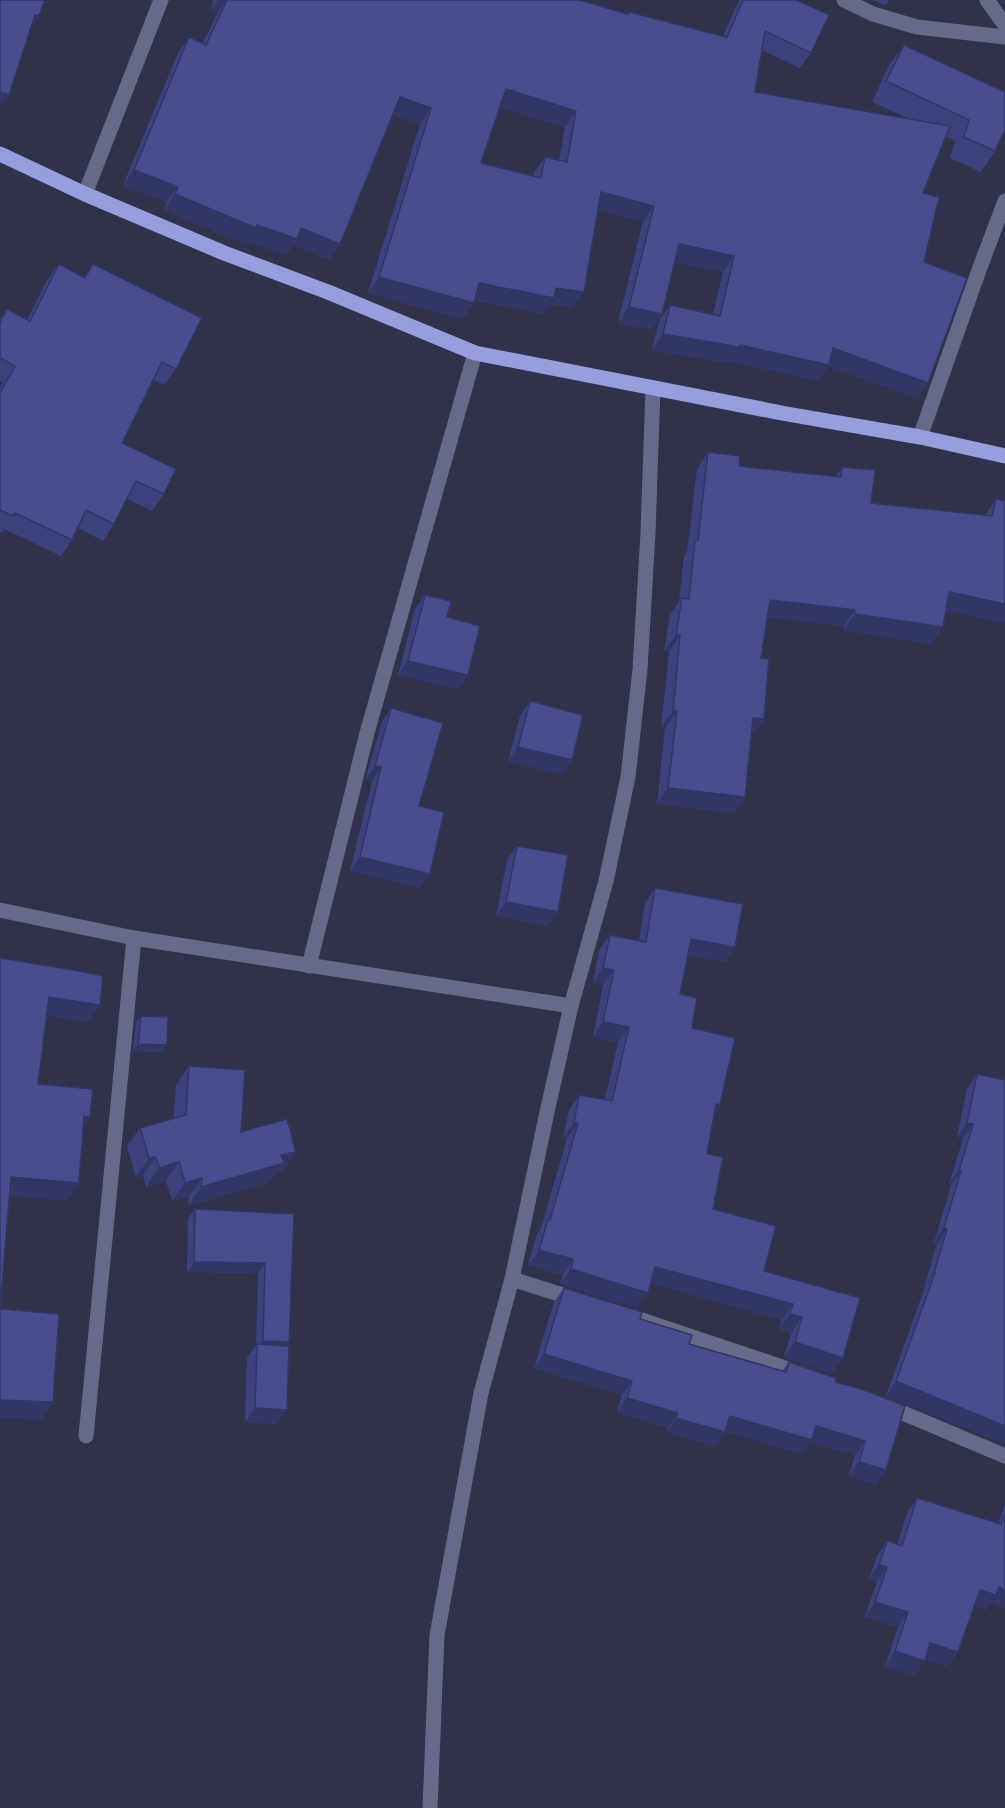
<svg xmlns="http://www.w3.org/2000/svg" width="1005" height="1808" font-family="'Source Sans 3',sans-serif">
<style>
.lines{fill:none;stroke-linecap:round;stroke-linejoin:round}
.minor{stroke:#666a89;stroke-width:15}
.major{stroke:#969ede;stroke-width:15}
.wall{fill:#3e427c;fill-rule:evenodd}
.shaded-wall{fill:#323665}
.building{fill:#484d90;stroke:#323665;stroke-width:1.5;fill-rule:evenodd}
</style>
<rect width="100%" height="100%" fill="#2f324a"/>
<g class="lines">
<!-- minor -->
<g class="minor">
<path d="M844,0L873,14L917,27L1005,37"/>
<path d="M987,0L1005,25"/>
<path d="M85,194L161,0"/>
<path d="M920,437L979,270L1005,201"/>
<path d="M0,910L134,938L571,1006"/>
<path d="M309,966L367,733L475,353"/>
<path d="M512,1279L578,1300"/>
<path d="M621,1313L803,1374"/>
<path d="M884,1405L1005,1456"/>
<path d="M86,1436L134,938"/>
<path d="M430,1808L437,1635L481,1393L512,1279L547,1112L571,1006L606,881L628,777L640,669L648,533L653,388"/>
</g>
<!-- major -->
<path class="major" d="M0,154L85,194L224,253L328,292L475,353L787,414L920,437L1005,456"/>
</g>
<!-- wall -->
<g class="wall">
<path d="M214,0H579L627,14L629,12L723,36L739,0H797L811,53L800,68L762,50L755,92L909,119L872,102L889,65L904,45L1005,92L995,151L981,172L950,158L955,141L946,136L923,193L924,262L917,398L828,366L818,381L730,361L729,363L652,350L659,321L670,305L713,314L723,272L675,262L662,314L651,330L618,323L643,221L598,210L573,308L550,304L543,314L475,300L463,319L368,293L420,124L393,114L329,260L293,245L286,255L247,241L245,244L164,210L167,202L123,185L178,53L189,37L203,43L217,14L210,11ZM500,107L565,127L559,160L545,157L534,173V176L481,163Z"/>
<path d="M873,0H889L885,5Z"/>
<path d="M59,264L84,277L93,264L176,369L164,385L154,380L122,443L164,494L152,511L127,499L114,524L103,541L78,528L72,540L61,556L4,529L1,533L0,532V388L3,382L0,381V319L7,309L27,320L47,280Z"/>
<path d="M708,452L739,466L835,477L842,467L871,503L985,515L996,499L1005,501V623L946,610L932,644L843,630L844,626L767,617L761,658L764,719L752,735L745,797L734,813L657,804L665,728L661,727L669,652L664,651L670,614L679,602L684,556L687,552L697,469Z"/>
<path d="M425,595L447,617L458,690L398,675L415,609Z"/>
<path d="M530,701L572,760L562,774L508,761L520,716Z"/>
<path d="M391,708L419,806L420,888L350,871L372,782L365,780L382,722Z"/>
<path d="M517,846L558,912L548,926L496,916L507,860Z"/>
<path d="M655,888L735,947L725,962L688,955L680,994L720,1105L714,1113L707,1154L713,1209L764,1271L843,1358L832,1373L784,1357L791,1333L779,1329L782,1320L651,1283L637,1308L560,1284L563,1275L528,1265L537,1234L541,1228L567,1139L563,1138L569,1110L579,1095L605,1099L618,1042L593,1037L603,985L593,983L599,950L610,935L639,940L645,903Z"/>
<path d="M141,1016L162,1052L133,1051L136,1023Z"/>
<path d="M189,1066L241,1132L296,1152L283,1170L278,1171L270,1182L188,1206L189,1197L172,1201L166,1181L146,1187L143,1175L136,1177L127,1146L140,1128L174,1118L176,1085Z"/>
<path d="M977,1074L1005,1444L886,1396L925,1287H924L937,1244L934,1243L951,1185L949,1184L963,1139L957,1137L967,1089Z"/>
<path d="M195,1209L294,1214L286,1346L277,1424L245,1422L247,1358L256,1345L258,1273L187,1272L188,1219Z"/>
<path d="M564,1288L640,1319L689,1344L782,1371L789,1362L836,1382L886,1470L876,1484L849,1476L855,1455L811,1442L802,1454L726,1431L715,1447L667,1432L668,1428L617,1412L622,1395L534,1368L554,1302Z"/>
<path d="M917,1498L998,1523L1005,1504V1608L991,1602L986,1610L974,1606L948,1667L925,1659L915,1675L885,1666L898,1627L865,1616L877,1582L869,1579L877,1556L887,1541L897,1545L907,1513Z"/>
</g>
<!-- shaded-wall -->
<g class="shaded-wall">
<path d="M218,0H227L217,14L210,11Z"/>
<path d="M35,15L39,16L25,36Z"/>
<path d="M506,89L576,111L565,127L495,105Z"/>
<path d="M0,92L9,95L0,107Z"/>
<path d="M400,97L431,108L420,124L389,113Z"/>
<path d="M134,170L178,187L167,202L123,185Z"/>
<path d="M601,192L654,206L643,221L590,208Z"/>
<path d="M175,194L257,225L301,228L340,244L329,260L293,245L286,255L247,241L245,244L164,210Z"/>
<path d="M679,244L734,256L723,272L668,260Z"/>
<path d="M379,277L474,303L463,319L368,293Z"/>
<path d="M479,283L556,288L584,292L573,308L550,304L543,314L468,298Z"/>
<path d="M629,307L662,314L651,330L618,323Z"/>
<path d="M663,334L740,345L833,348L928,383L917,398L828,366L818,381L730,361L729,363L652,350Z"/>
<path d="M949,592L1005,604V623L937,609Z"/>
<path d="M770,600L855,610L844,626L758,616Z"/>
<path d="M855,614L943,627L932,644L843,630Z"/>
<path d="M676,635H680L669,652L664,651Z"/>
<path d="M408,661L468,675L458,690L398,675Z"/>
<path d="M673,711H677L665,728L661,727Z"/>
<path d="M753,718L764,719L752,735L742,734Z"/>
<path d="M518,747L572,760L562,774L508,761Z"/>
<path d="M375,766L381,767L372,782L365,780Z"/>
<path d="M668,788L745,797L734,813L657,804Z"/>
<path d="M360,857L430,874L420,888L350,871Z"/>
<path d="M506,902L558,912L548,926L496,916Z"/>
<path d="M691,939L735,947L725,962L680,954Z"/>
<path d="M603,968L614,970L603,985L593,983Z"/>
<path d="M49,997L100,1005L88,1023L37,1014Z"/>
<path d="M603,1022L629,1027L618,1042L593,1037Z"/>
<path d="M138,1044L167,1045L162,1052L133,1051Z"/>
<path d="M716,1104L720,1105L709,1120Z"/>
<path d="M84,1116L90,1117L77,1135Z"/>
<path d="M574,1123H578L567,1139L563,1138Z"/>
<path d="M967,1123L973,1124L963,1139L957,1137Z"/>
<path d="M296,1152L283,1170L278,1171L270,1182L188,1206L201,1187L281,1155Z"/>
<path d="M156,1157L143,1175L136,1177L149,1158Z"/>
<path d="M179,1162L166,1181L146,1187L159,1168Z"/>
<path d="M959,1170L961,1171L951,1185L949,1184Z"/>
<path d="M11,1177L79,1183L67,1201L0,1195Z"/>
<path d="M202,1178L189,1197L172,1201L185,1183Z"/>
<path d="M944,1228L947,1229L937,1244L934,1243Z"/>
<path d="M539,1250L573,1259L563,1275L528,1265Z"/>
<path d="M194,1262L265,1263L258,1273L187,1272Z"/>
<path d="M655,1267L793,1304L782,1320L645,1282Z"/>
<path d="M571,1269L648,1293L637,1308L560,1284Z"/>
<path d="M934,1273H935L925,1287H924Z"/>
<path d="M790,1314L802,1317L791,1333L779,1329Z"/>
<path d="M263,1341L289,1342L282,1352L256,1350Z"/>
<path d="M795,1342L843,1358L832,1373L784,1357Z"/>
<path d="M544,1354L632,1381L622,1395L534,1368Z"/>
<path d="M896,1381L1005,1426V1444L886,1396Z"/>
<path d="M627,1398L678,1413L668,1428L617,1412Z"/>
<path d="M0,1400L53,1402L41,1420L0,1418Z"/>
<path d="M255,1408L287,1410L277,1424L245,1422Z"/>
<path d="M730,1416L816,1426L865,1441L855,1455L811,1442L802,1454L720,1430Z"/>
<path d="M676,1418L725,1432L715,1447L667,1432Z"/>
<path d="M859,1462L886,1470L876,1484L849,1476Z"/>
<path d="M879,1565L887,1567L877,1582L869,1579Z"/>
<path d="M999,1587L1005,1590V1608L991,1602L986,1610L970,1604L980,1590Z"/>
<path d="M875,1602L908,1612L898,1627L865,1616Z"/>
<path d="M930,1643L958,1652L948,1667L920,1658Z"/>
<path d="M895,1651L925,1661L915,1675L885,1666Z"/>
</g>
<!-- building -->
<g class="building">
<path d="M0,0H45L39,16L35,15L9,95L0,92Z"/>
<path d="M227,0H579L628,14L629,12L727,37L743,0H797L829,15L811,53L765,31L755,92L950,126L923,193L939,197L924,262L967,278L928,383L833,348L829,365L740,345V347L663,334L670,305L720,316L734,256L679,244L662,314L629,307L654,206L601,192L584,292L556,288L554,298L479,283L474,303L379,277L431,108L400,97L340,244L301,228L297,239L257,225L256,228L175,194L178,187L134,170L189,37L206,45ZM506,89L576,111L567,162L545,157L541,178L481,163Z"/>
<path d="M904,45L1005,92V130L995,151L964,137L969,120L886,81Z"/>
<path d="M59,264L85,278L93,264L202,318L176,369L162,362L122,443L176,469L164,494L136,481L114,524L86,510L72,540L15,513L13,516L0,510V393L15,366L0,358V323L7,309L30,321Z"/>
<path d="M708,452L740,456L739,466L793,472L841,477L842,467L875,470L871,503L992,516L996,499L1005,501V604L949,592L943,627L855,614V610L770,600L761,658L769,659L764,719L753,718L745,797L668,788L677,711H673L680,635H676L682,598L689,599L695,540H698Z"/>
<path d="M425,595L451,601L447,617L480,626L468,675L408,661Z"/>
<path d="M530,701L583,715L572,760L518,747Z"/>
<path d="M391,708L443,723L419,806L444,812L430,874L360,857L381,767L375,766Z"/>
<path d="M517,846L568,855L558,912L506,902Z"/>
<path d="M655,888L743,904L735,947L691,939L680,994L697,998L692,1028L735,1038L720,1105L716,1104L707,1154L723,1157L713,1209L776,1226L764,1271L860,1298L843,1358L795,1342L802,1317L790,1314L793,1304L655,1267L648,1293L571,1269L573,1259L539,1250L548,1219L550,1220L578,1123H574L579,1095L612,1101L629,1027L603,1022L614,970L603,968L610,935L646,942Z"/>
<path d="M0,958L79,971L103,976L100,1005L49,997L38,1084L93,1089L90,1117L84,1116L79,1183L11,1177L0,1309L59,1314L53,1402L0,1400Z"/>
<path d="M141,1016L168,1017L167,1045L138,1044Z"/>
<path d="M189,1066L245,1070L241,1132L287,1119L296,1152L281,1155L284,1163L201,1187L202,1178L185,1183L179,1162L159,1168L156,1157L149,1158L140,1128L186,1115Z"/>
<path d="M977,1074L1005,1080V1426L896,1381L935,1273H934L947,1229L944,1228L961,1171L959,1170L973,1124L967,1123Z"/>
<path d="M195,1209L294,1214L289,1342L263,1341L265,1263L194,1262Z"/>
<path d="M564,1288L642,1312L640,1319L692,1335L689,1344L786,1372L789,1362L836,1378V1382L867,1391L905,1406L886,1470L859,1462L865,1441L816,1426L812,1440L730,1416L725,1432L676,1418L678,1413L627,1398L632,1381L544,1354Z"/>
<path d="M257,1344L289,1346L287,1410L255,1408Z"/>
<path d="M917,1498L1001,1524L1005,1514V1590L999,1587L996,1595L980,1590L958,1652L930,1643L925,1661L895,1651L908,1612L875,1602L887,1567L879,1565L887,1541L902,1546Z"/>
</g>
</svg>
